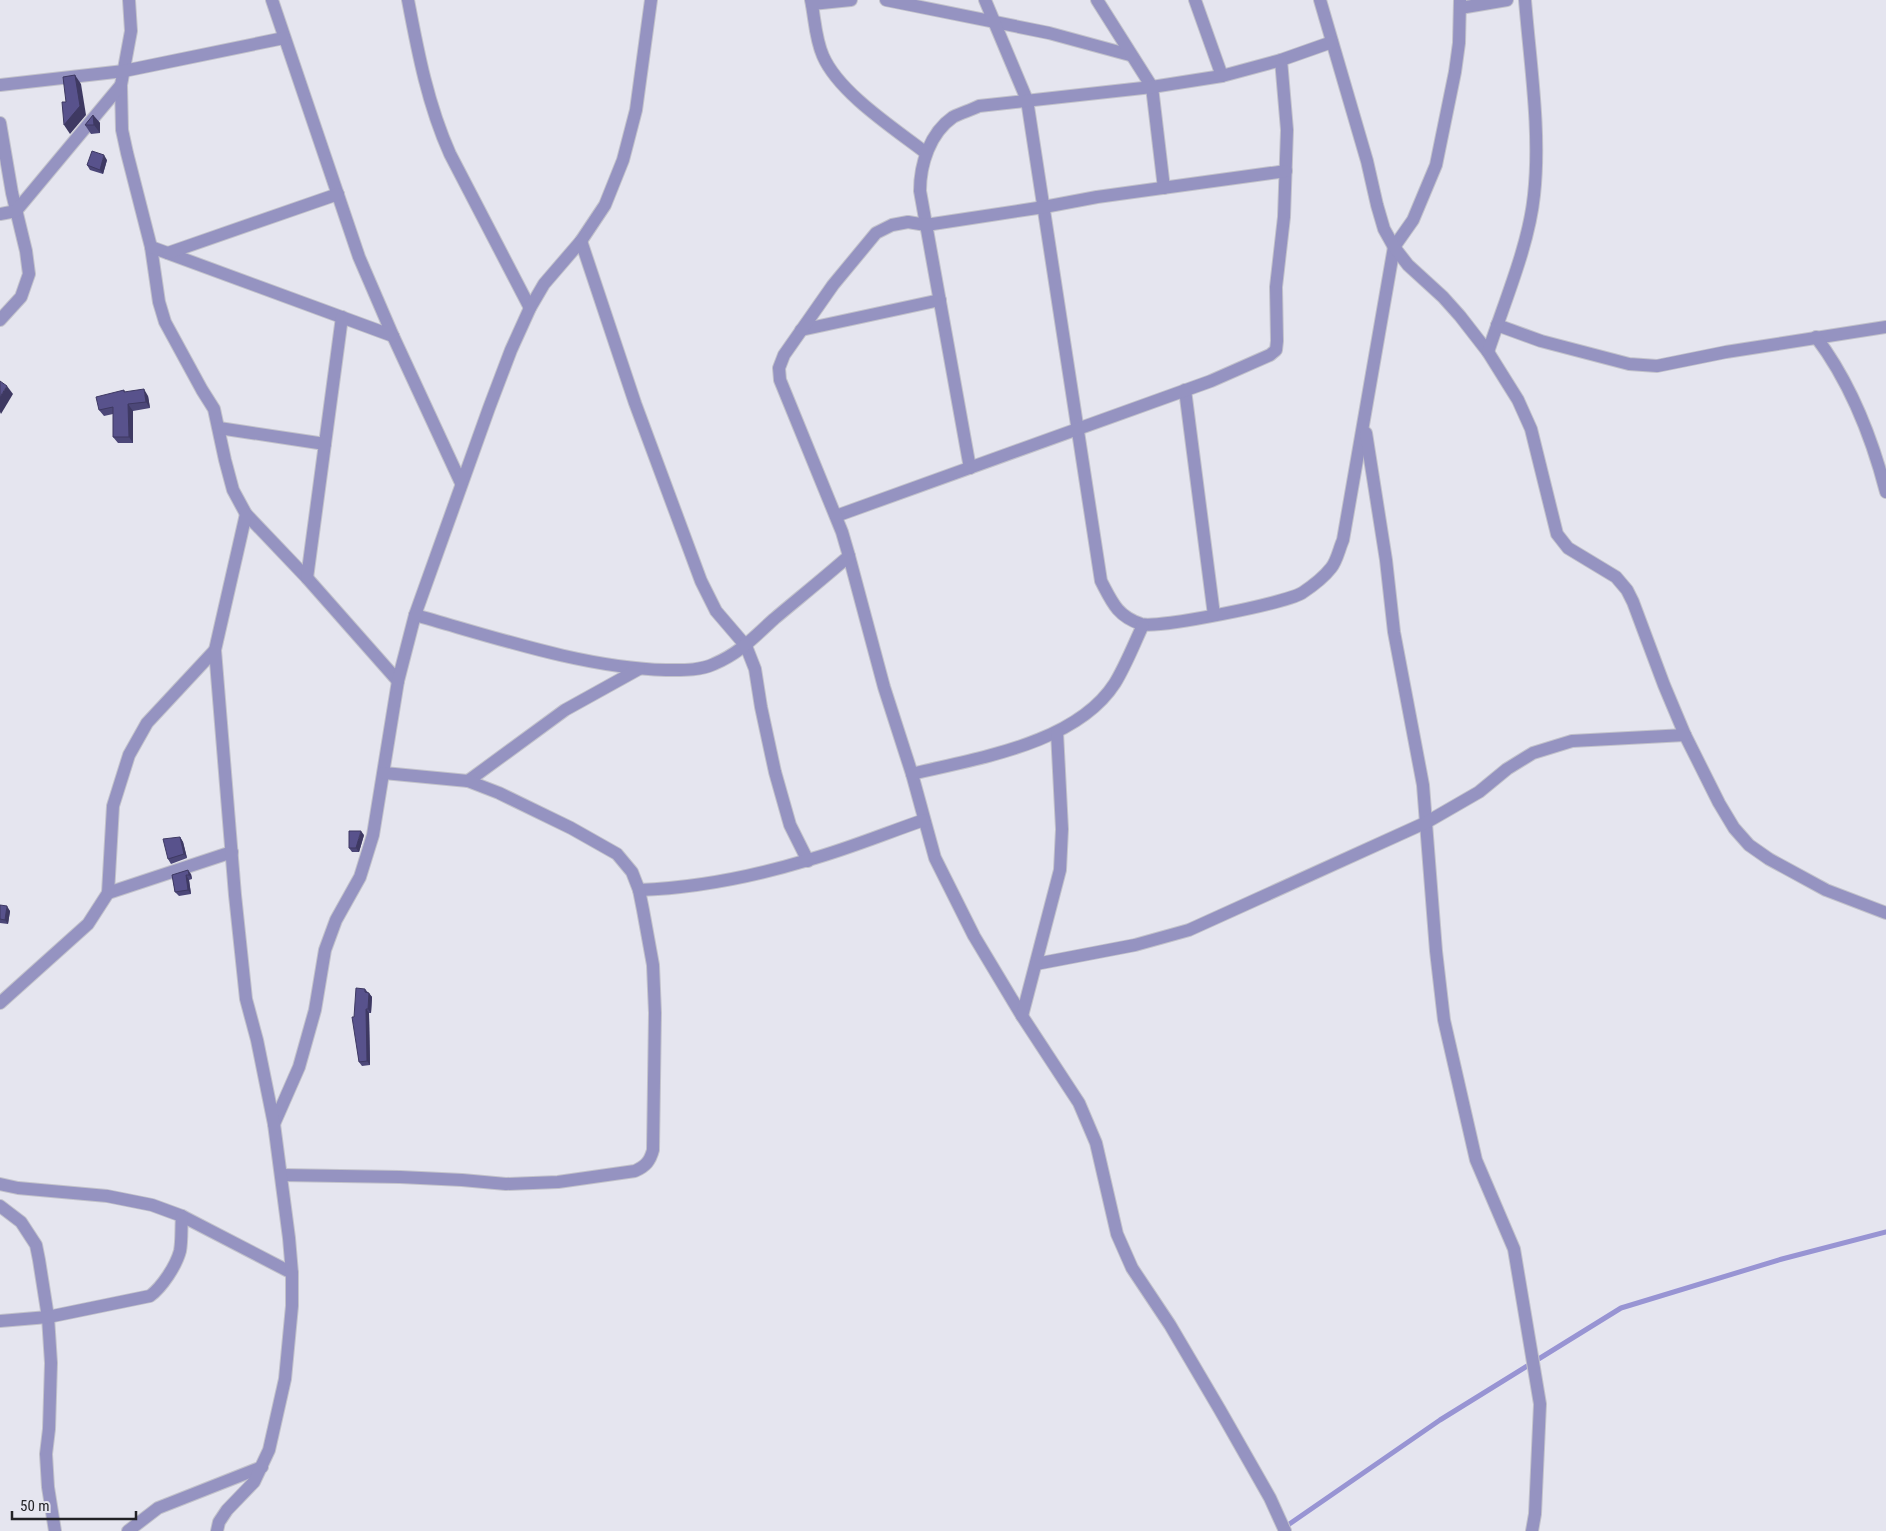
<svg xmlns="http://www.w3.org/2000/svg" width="1886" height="1531" font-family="'Roboto Condensed',sans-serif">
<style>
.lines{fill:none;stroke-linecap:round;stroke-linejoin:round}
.stream{stroke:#9894d3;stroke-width:5}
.minor-casing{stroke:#c2c2cb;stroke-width:14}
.minor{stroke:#9593c1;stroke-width:12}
.wall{fill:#4c4778}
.shaded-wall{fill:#3e3962}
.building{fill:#58528c;stroke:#3e3962}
</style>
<rect width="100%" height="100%" fill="#e5e5ef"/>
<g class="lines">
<!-- stream -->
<path class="stream" d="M1285,1527L1440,1420L1621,1308L1782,1259L1886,1232"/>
<!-- minor casing -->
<g class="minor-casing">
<g id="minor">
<path d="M129,0L131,31L121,85L122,130L127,153L151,247L159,302L165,322L202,390L214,409L225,460L233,490L246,514L307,578L398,681"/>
<path d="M272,0L359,257L393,336L461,483"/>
<path d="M408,0C418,53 428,105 450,154L530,308"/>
<path d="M811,0C815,19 815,38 823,56C839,93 895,129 926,153"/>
<path d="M886,0L1049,33L1130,55"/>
<path d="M985,0L1027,100L1101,581C1112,602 1117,616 1141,624C1158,629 1285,603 1302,593C1311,587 1324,577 1331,568C1337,561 1339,549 1343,540L1394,247L1413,220L1436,165L1455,72L1459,43L1460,0"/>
<path d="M1097,0L1152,87L1164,188"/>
<path d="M1195,0L1222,76"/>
<path d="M1320,0L1367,161L1377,205L1384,229L1394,247L1408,265L1443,297L1460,316L1488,352L1518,400L1531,429L1557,534L1568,548L1616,577L1627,590L1633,602L1664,685L1685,735L1719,803L1734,828L1749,845L1769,859L1826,890L1886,913"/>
<path d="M812,4L851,0"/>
<path d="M1460,8L1507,0"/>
<path d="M0,85L124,71L284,38"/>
<path d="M0,123L12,193L26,251L29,274L21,297L0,320"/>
<path d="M0,214L16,211L121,85"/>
<path d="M581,241L635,403L701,581L716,611L746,646L755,669L761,707L775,772L790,825L808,861"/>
<path d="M151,247L393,336"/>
<path d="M168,253L338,194"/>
<path d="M1497,325L1541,341L1629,364L1657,366L1726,352L1886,327"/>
<path d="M801,330L940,300"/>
<path d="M1816,337C1850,382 1872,438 1886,492"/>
<path d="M1488,352C1504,303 1529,245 1534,195C1541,132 1530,63 1525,0"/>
<path d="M1185,390L1214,615"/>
<path d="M219,428L325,444"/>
<path d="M1366,433L1386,560L1394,632L1423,785L1436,951L1444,1020L1476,1160L1514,1249L1540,1404L1535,1514L1532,1531"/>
<path d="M970,468L920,191C920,164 930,133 953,117C961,113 971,110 979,106L1152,87L1222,76L1281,60L1332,42"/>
<path d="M836,516L1211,381L1270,355L1276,350L1277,341L1276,287L1284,217L1287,130L1281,60"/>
<path d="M849,556L884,687L912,774L935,858L974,936L1022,1016L1079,1103L1096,1143L1117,1234L1132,1268L1170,1325L1220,1410L1270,1498L1285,1531"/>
<path d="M307,578L342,317"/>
<path d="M415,615C494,637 584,668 666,670C682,670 699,671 714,664C740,653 754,637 774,619C799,598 825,577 849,556L842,532L780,380L779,368L784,355L833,285L876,233L892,225L908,222L926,225L1044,207L1097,197L1286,171"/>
<path d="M912,774C977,758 1076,744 1115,683C1126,665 1134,644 1143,625"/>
<path d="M468,781L565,710L639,669"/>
<path d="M639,890C694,888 755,876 808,860C848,849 886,833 924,820"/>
<path d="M108,893L232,852"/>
<path d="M1036,964L1135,945L1189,930L1427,822L1479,792L1507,769L1533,753L1572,741L1685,735"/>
<path d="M0,1003L88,924L108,893L113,806L129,755L147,723L215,650"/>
<path d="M1022,1016L1060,870L1062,829L1057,732"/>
<path d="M274,1124L299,1067L315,1010L325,950L336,920L360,877L373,835L398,681L415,615L489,408L511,350L530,308L544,284L581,241L605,205L623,160L636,110L651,0"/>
<path d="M281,1175L400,1177L462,1180L506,1184L558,1182L635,1171C646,1166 650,1161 653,1150L655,1013L653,965L643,910L639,890L632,872L617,854L571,828L499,793L468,781L384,773"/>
<path d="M0,1184L18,1188L107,1196L152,1205L182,1216L292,1273"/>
<path d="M0,1206L21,1222L36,1245L39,1260L48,1317L51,1363L49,1429L46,1454L48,1487L55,1531"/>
<path d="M0,1321L48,1317L150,1296C162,1287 176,1266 180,1251C182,1241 181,1227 182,1216"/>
<path d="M128,1531L158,1508L262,1467"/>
<path d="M217,1531L219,1522L227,1510L254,1482L269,1450L285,1379L292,1306V1273L289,1238L274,1124L257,1040L246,999L235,895L215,650L246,514"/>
</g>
</g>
<!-- minor -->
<use href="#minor" class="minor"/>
</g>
<!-- wall -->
<g class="wall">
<path d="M93,115L100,123V133L91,134L85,125Z"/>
<path d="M107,160L103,174L90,170L87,165Z"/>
<path d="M124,390L125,392L148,396L150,408L133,411V443H118L113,437V414L104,416L99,410Z"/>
<path d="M364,835L359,852H352L349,848Z"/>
<path d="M180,837L183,842L187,858L171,864L168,859Z"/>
<path d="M191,874L192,879L189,880L191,894L179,896L175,892L172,875Z"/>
<path d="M0,905L10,911L8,924L0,923Z"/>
<path d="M365,989L372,997L371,1013H369L370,1065L362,1066L359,1062L354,1017Z"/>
</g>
<!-- shaded-wall -->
<g class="shaded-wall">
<path d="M75,75L81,84L86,115L70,134L64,125Z"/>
<path d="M93,115L100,123V133L94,125Z"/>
<path d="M104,155L107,160L103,174L100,170Z"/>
<path d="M7,386L13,394L1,414L0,412V397Z"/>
<path d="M144,389L148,396L150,408L146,402Z"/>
<path d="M128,404L133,411V443L129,437Z"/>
<path d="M361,831L364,835L359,852L356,848Z"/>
<path d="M180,837L183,842L187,858L184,854Z"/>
<path d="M188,870L191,874L192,879L189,875Z"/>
<path d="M186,875L189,880L191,894L188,890Z"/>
<path d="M7,906L10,911L8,924L5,920Z"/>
<path d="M369,993L372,997L371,1013L368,1009Z"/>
<path d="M366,1009L369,1013L370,1065L367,1061Z"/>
</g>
<!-- building -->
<g class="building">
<path d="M75,75L80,106L64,125L62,102H66L63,77Z"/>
<path d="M93,115L94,125H85Z"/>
<path d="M92,151L104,155L100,170L87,165Z"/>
<path d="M0,381L7,386L0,397Z"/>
<path d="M144,389L146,402L128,404L129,437H113V407L99,410L96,397L124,390V392Z"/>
<path d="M349,831H361L356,848H349Z"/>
<path d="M180,837L184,854L168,859L163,839Z"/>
<path d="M188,870L189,875H186L188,890L175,892L172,875Z"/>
<path d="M0,905L7,906L5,920L0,919Z"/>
<path d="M356,988L365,989V992L369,993L368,1009H366L367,1061L359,1062L352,1017H354Z"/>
</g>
<!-- scale -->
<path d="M12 1511v8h124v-8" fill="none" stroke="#222226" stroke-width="2.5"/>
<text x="20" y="1511" font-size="15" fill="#222226" stroke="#e5e5ef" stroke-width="4" paint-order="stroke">50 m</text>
</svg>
